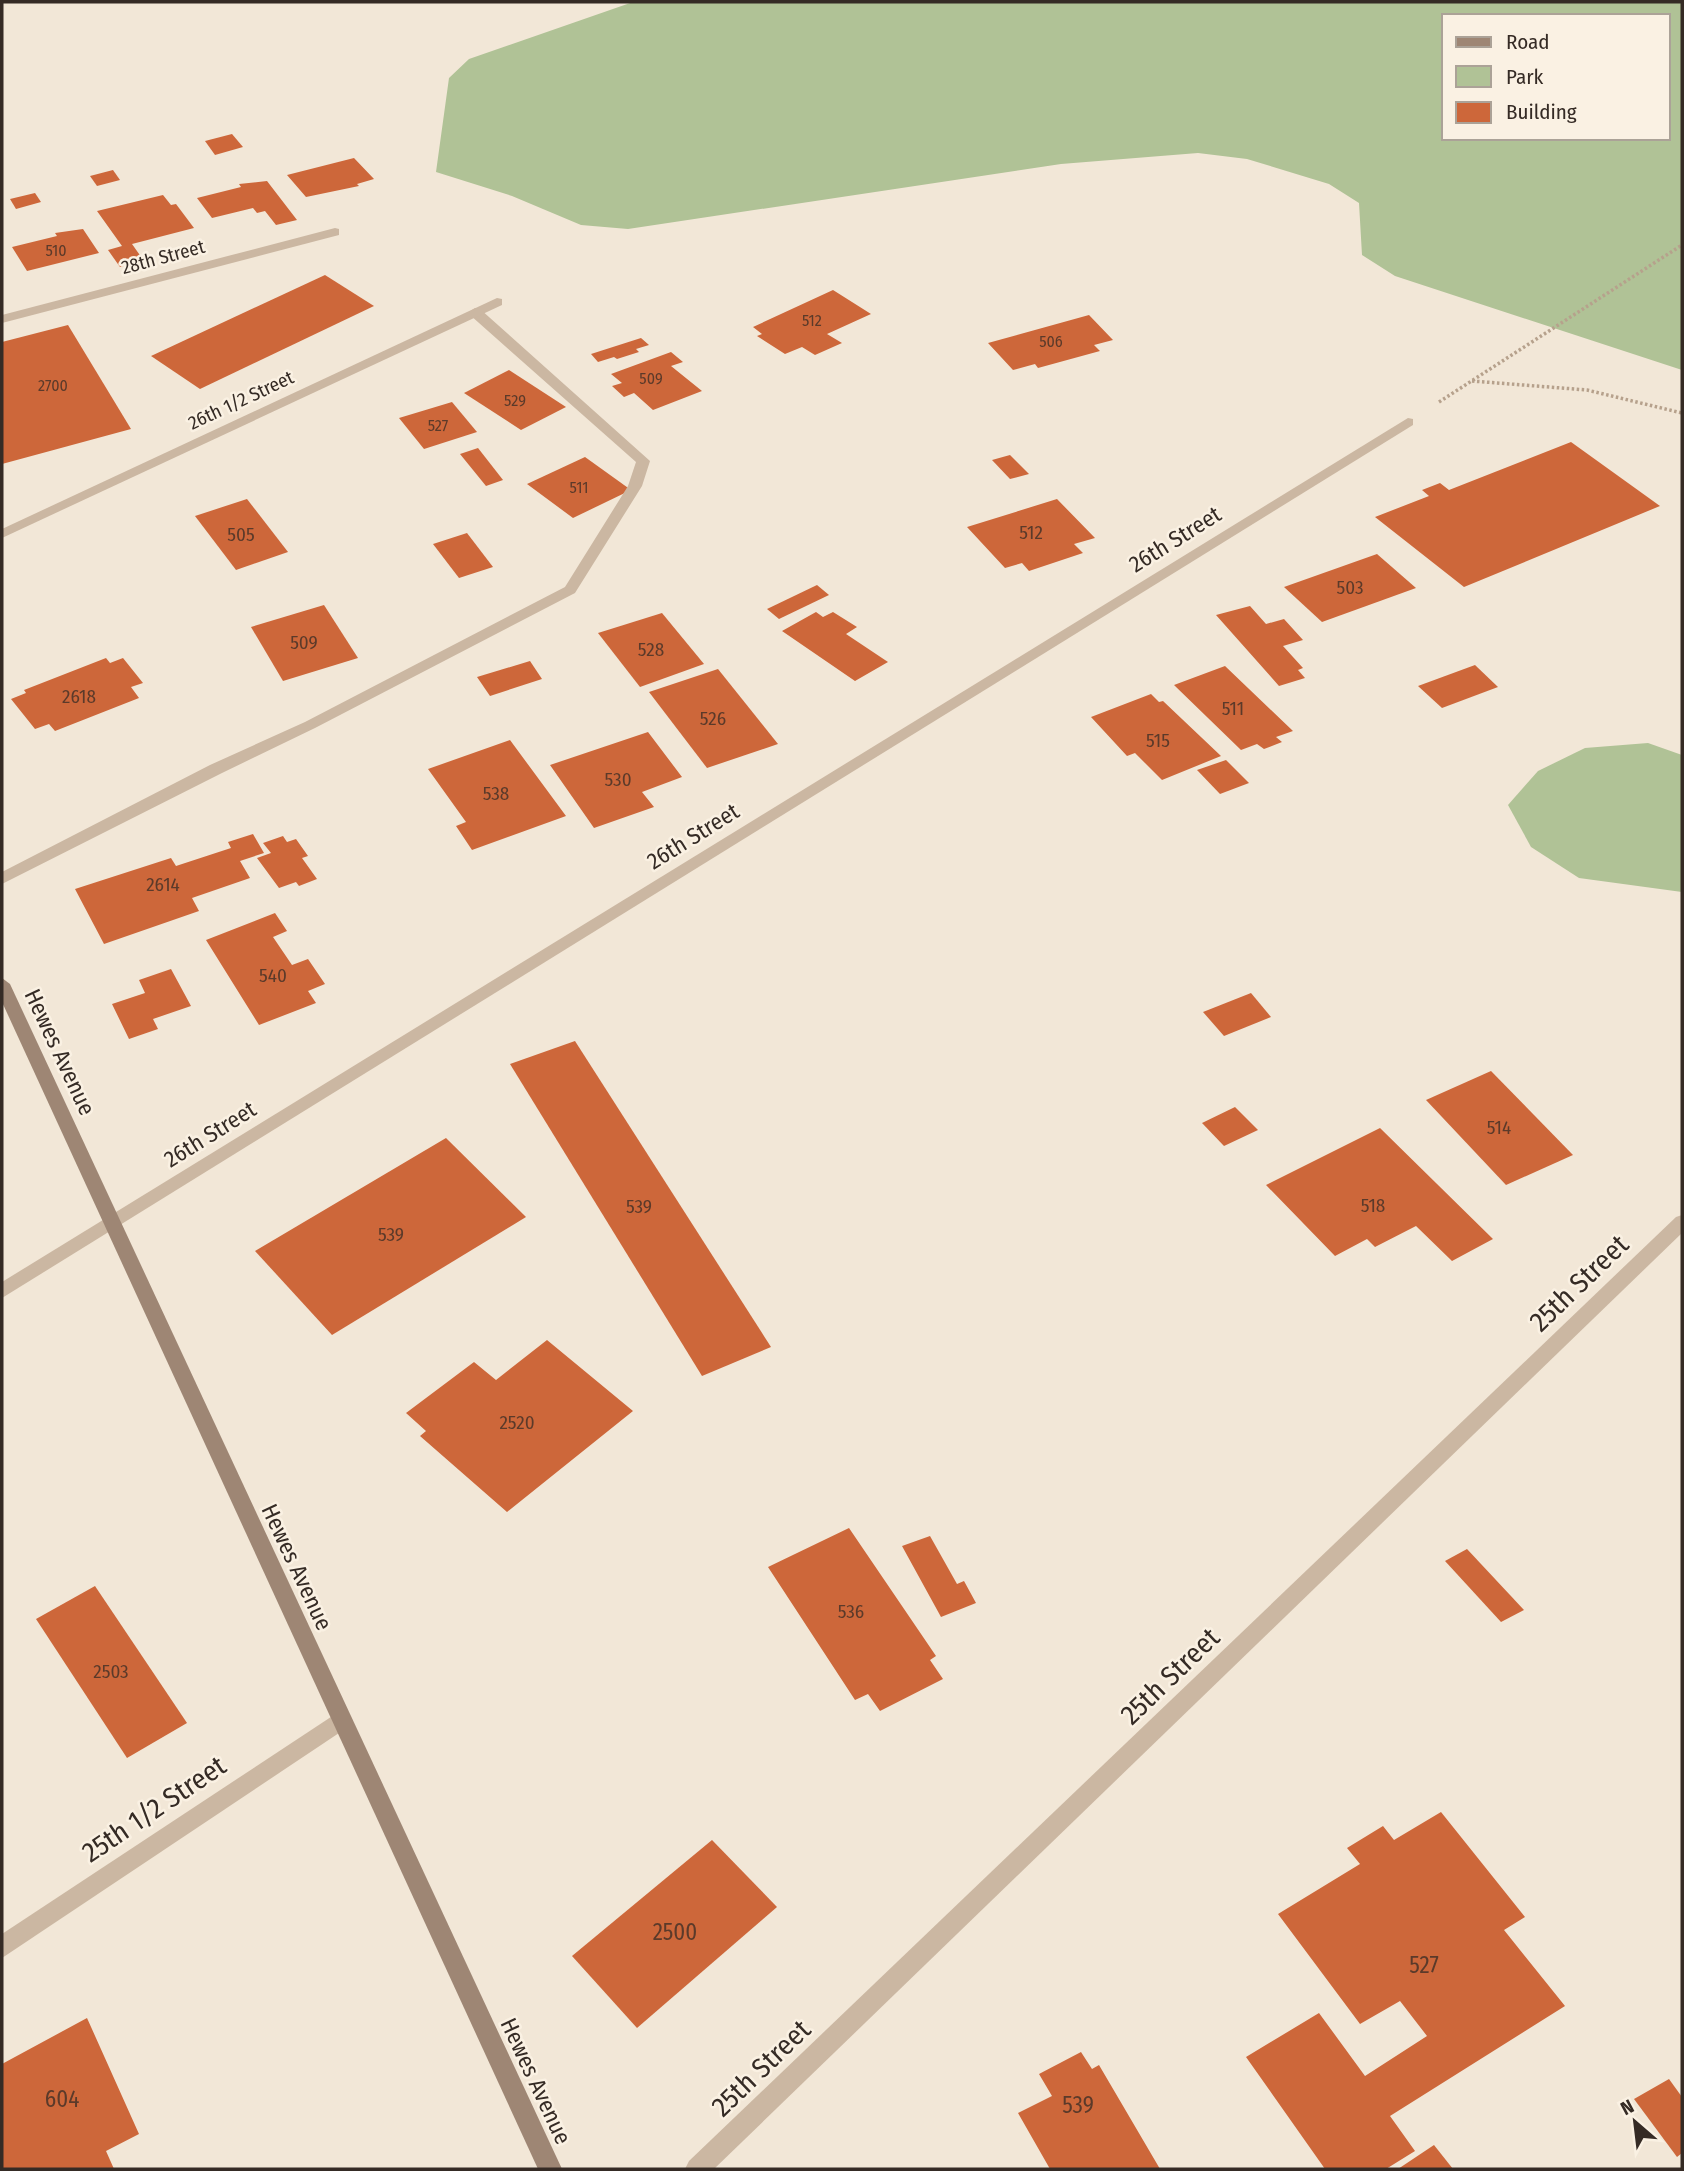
<svg xmlns="http://www.w3.org/2000/svg" width="1684" height="2171" font-family="'Fira Sans Condensed',sans-serif">
<style>
.green{fill:#b0c296;fill-rule:evenodd}
.building{fill:#cd673a}
.lines{fill:none;stroke-linecap:round;stroke-linejoin:round}
.path{stroke:#b6a18c;stroke-width:3.5;stroke-dasharray:2.5 2.5;stroke-linecap:butt}
.lane{fill:#cbb7a2;fill-rule:evenodd}
.street{fill:#cbb7a2;fill-rule:evenodd}
.secondary{fill:#9e8674;fill-rule:evenodd}
.labels{text-anchor:middle;dominant-baseline:central;stroke-width:5;stroke-linejoin:round;paint-order:stroke}
.far-number-label{font-size:16px;fill:#5b3a2a}
.far-street-label{font-size:19px;fill:#352b25;stroke:#faf1e3}
.number-label{font-size:19px;fill:#5b3a2a}
.street-label{font-size:23px;fill:#352b25;stroke:#faf1e3}
.near-number-label{font-size:23px;fill:#5b3a2a}
.near-street-label{font-size:28px;fill:#352b25;stroke:#faf1e3}
</style>
<rect width="100%" height="100%" fill="#f2e7d7"/>
<!-- green -->
<g class="green">
<path d="M633,2H1682V370L1395,276L1362,255L1359,203L1329,184L1247,159L1198,153L1061,164L628,229L581,225L512,196L436,172L449,78L469,59ZM1444,16H1668V138H1444Z"/>
<path d="M1648,743L1682,755V892L1579,878L1531,847L1508,805L1538,771L1585,748Z"/>
</g>
<!-- building -->
<g class="building">
<path d="M232,134L243,147L215,155L205,141Z"/>
<path d="M354,158L374,179L357,184L359,186L306,197L287,175Z"/>
<path d="M113,170L120,180L97,186L90,176Z"/>
<path d="M267,181L297,220L276,225L265,211L257,213L253,208L212,218L197,198L241,187L239,184Z"/>
<path d="M35,193L41,202L16,209L10,199Z"/>
<path d="M163,195L171,205L176,204L194,228L132,244L144,261L120,267L108,250L122,246L97,211Z"/>
<path d="M83,229L99,253L27,271L12,247L57,236L55,233Z"/>
<path d="M325,275L374,306L200,389L151,356Z"/>
<path d="M833,290L871,314L827,334L842,343L815,355L802,347L785,354L757,336L762,334L753,327Z"/>
<path d="M1089,315L1113,340L1094,345L1100,351L1038,368L1035,364L1013,370L988,343Z"/>
<path d="M68,325L131,429L2,464V342Z"/>
<path d="M641,338L649,345L636,349L639,352L617,359L614,357L598,362L591,354Z"/>
<path d="M671,352L683,362L671,366L702,391L653,410L634,393L624,397L612,386L622,383L611,374Z"/>
<path d="M509,370L566,407L521,430L464,393Z"/>
<path d="M452,402L477,432L424,449L399,418Z"/>
<path d="M1571,442L1660,506L1464,587L1375,517L1429,496L1422,490L1440,483L1449,490Z"/>
<path d="M478,448L503,480L486,486L460,454Z"/>
<path d="M1010,455L1029,474L1010,479L992,460Z"/>
<path d="M585,457L631,490L573,518L527,484Z"/>
<path d="M247,499L288,552L236,570L195,516Z"/>
<path d="M1057,499L1095,538L1074,544L1083,553L1029,571L1022,563L1005,568L967,527Z"/>
<path d="M467,533L493,567L459,578L433,544Z"/>
<path d="M1377,554L1416,588L1322,622L1284,587Z"/>
<path d="M817,585L829,595L779,619L767,609Z"/>
<path d="M324,605L358,658L283,681L251,627Z"/>
<path d="M1250,606L1266,624L1284,619L1303,640L1283,646L1303,668L1298,670L1305,678L1279,686L1216,615Z"/>
<path d="M816,612L823,617L833,612L857,627L846,634L888,662L855,681L782,631Z"/>
<path d="M662,613L704,664L640,687L598,633Z"/>
<path d="M106,658L110,663L123,658L143,683L131,687L139,698L55,731L49,724L35,729L11,699L26,693L24,690Z"/>
<path d="M530,661L542,679L490,696L477,677Z"/>
<path d="M1475,665L1498,687L1442,708L1418,686Z"/>
<path d="M1225,666L1293,731L1276,737L1282,742L1264,749L1257,744L1241,750L1174,685Z"/>
<path d="M718,669L778,744L707,768L649,692Z"/>
<path d="M1151,694L1159,702L1163,701L1221,756L1162,780L1135,753L1127,756L1091,717Z"/>
<path d="M648,732L682,777L642,792L654,807L594,828L550,765Z"/>
<path d="M510,740L566,816L472,850L456,826L466,822L428,769Z"/>
<path d="M1226,760L1249,783L1220,794L1197,770Z"/>
<path d="M253,834L264,853L240,861L250,878L192,898L199,911L104,944L75,889L171,858L176,866L231,848L228,842Z"/>
<path d="M283,836L287,842L296,839L308,856L302,858L317,879L299,886L296,882L279,888L257,858L271,853L263,843Z"/>
<path d="M275,913L287,931L273,937L292,965L308,959L325,984L308,991L316,1003L259,1025L206,940Z"/>
<path d="M171,969L191,1006L153,1019L158,1029L129,1039L112,1004L145,993L139,980Z"/>
<path d="M1251,993L1271,1017L1224,1036L1203,1012Z"/>
<path d="M575,1041L771,1347L702,1376L510,1064Z"/>
<path d="M1491,1071L1573,1155L1506,1185L1426,1100Z"/>
<path d="M1235,1107L1258,1130L1224,1146L1202,1123Z"/>
<path d="M1380,1128L1493,1239L1452,1261L1416,1226L1375,1247L1367,1239L1335,1256L1266,1185Z"/>
<path d="M446,1138L526,1217L332,1335L255,1251Z"/>
<path d="M547,1340L633,1411L507,1512L420,1436L426,1431L406,1413L474,1362L496,1380Z"/>
<path d="M849,1528L936,1656L930,1660L943,1679L880,1711L868,1694L855,1700L768,1567Z"/>
<path d="M930,1536L957,1584L964,1581L976,1603L941,1617L902,1546Z"/>
<path d="M1467,1549L1524,1610L1501,1622L1445,1561Z"/>
<path d="M95,1586L187,1723L127,1758L36,1619Z"/>
<path d="M1441,1812L1525,1917L1504,1930L1565,2006L1390,2116L1415,2151L1386,2169H1325L1246,2057L1319,2013L1365,2076L1427,2036L1400,2001L1360,2024L1278,1914L1360,1864L1347,1848L1383,1826L1394,1840Z"/>
<path d="M712,1840L777,1907L637,2028L572,1956Z"/>
<path d="M87,2018L139,2134L106,2151L114,2169H2V2064Z"/>
<path d="M1081,2052L1092,2069L1099,2065L1160,2169H1050L1018,2113L1052,2096L1039,2074Z"/>
<path d="M1669,2079L1682,2097V2153L1677,2157L1634,2099Z"/>
<path d="M1434,2145L1453,2169H1398Z"/>
</g>
<g class="lines">
<!-- path -->
<g class="path">
<path d="M1472,381L1587,390L1682,413"/>
<path d="M1439,402L1682,245"/>
</g>
<!-- lane -->
<path class="lane" d="M475,308L480,309L650,461L642,486L575,593L315,728L222,773L2,884V872L210,765L305,722L565,587L628,486L636,462L470,315L469,312Z"/>
<!-- street -->
<g class="street">
<path d="M335,228L339,229V235L2,323V315Z"/>
<path d="M497,298L502,299V305L2,538V529Z"/>
<path d="M1408,418L1413,419V425L2,1298V1282Z"/>
<path d="M1682,1215V1233L714,2169H685L689,2161L1676,1217Z"/>
<path d="M340,1711L348,1713L351,1720L348,1727L2,1958V1934Z"/>
</g>
<!-- secondary -->
<path class="secondary" d="M2,978L10,984L562,2169H538L2,1002Z"/>
</g>
<g class="labels">
<!-- far-number labels -->
<g class="far-number-label">
<text x="56" y="250">510</text>
<text x="812" y="320">512</text>
<text x="1051" y="341">506</text>
<text x="651" y="378">509</text>
<text x="53" y="385">2700</text>
<text x="515" y="400">529</text>
<text x="438" y="425">527</text>
<text x="579" y="487">511</text>
</g>
<!-- far-street labels -->
<g class="far-street-label">
<text transform="translate(163 257) rotate(-15)">28th Street</text>
<text transform="translate(241 400) rotate(-25)">26th 1/2 Street</text>
</g>
<!-- number labels -->
<g class="number-label">
<text x="1031" y="532">512</text>
<text x="241" y="534">505</text>
<text x="1350" y="587">503</text>
<text x="304" y="642">509</text>
<text x="651" y="649">528</text>
<text x="79" y="696">2618</text>
<text x="1233" y="708">511</text>
<text x="713" y="718">526</text>
<text x="1158" y="740">515</text>
<text x="618" y="779">530</text>
<text x="496" y="793">538</text>
<text x="163" y="884">2614</text>
<text x="273" y="975">540</text>
<text x="1499" y="1127">514</text>
<text x="1373" y="1205">518</text>
<text x="639" y="1206">539</text>
<text x="391" y="1234">539</text>
<text x="517" y="1422">2520</text>
<text x="851" y="1611">536</text>
<text x="111" y="1671">2503</text>
</g>
<!-- street labels -->
<g class="street-label">
<text transform="translate(1175 539) rotate(-32)">26th Street</text>
<text transform="translate(693 836) rotate(-32)">26th Street</text>
<text transform="translate(60 1052) rotate(65)">Hewes Avenue</text>
<text transform="translate(210 1134) rotate(-32)">26th Street</text>
<text transform="translate(297 1567) rotate(65)">Hewes Avenue</text>
<text transform="translate(536 2081) rotate(65)">Hewes Avenue</text>
</g>
<!-- near-number labels -->
<g class="near-number-label">
<text x="675" y="1932">2500</text>
<text x="1424" y="1965">527</text>
<text x="62" y="2099">604</text>
<text x="1078" y="2105">539</text>
</g>
<!-- near-street labels -->
<g class="near-street-label">
<text transform="translate(1579 1283) rotate(-44)">25th Street</text>
<text transform="translate(1170 1676) rotate(-44)">25th Street</text>
<text transform="translate(154 1809) rotate(-34)">25th 1/2 Street</text>
<text transform="translate(761 2068) rotate(-44)">25th Street</text>
</g>
</g>
<!-- border -->
<rect width="1684" height="2171" fill="none" stroke="#352b25" stroke-width="7"/>
<!-- legend -->
<rect x="1442" y="14" width="228" height="126" fill="#faf1e3" stroke="#aba297" stroke-width="2"/>
<rect x="1456" y="37" width="35" height="10" fill="#9e8674" stroke="#aba297" stroke-width="2"/>
<text x="1506" y="49" font-size="21" fill="#352b25">Road</text>
<rect x="1456" y="66" width="35" height="21" fill="#b0c296" stroke="#aba297" stroke-width="2"/>
<text x="1506" y="84" font-size="21" fill="#352b25">Park</text>
<rect x="1456" y="102" width="35" height="21" fill="#cd673a" stroke="#aba297" stroke-width="2"/>
<text x="1506" y="119" font-size="21" fill="#352b25">Building</text>
<!-- north arrow -->
<g transform="translate(1635 2122) rotate(332)" stroke="#faf1e3" stroke-width="5" paint-order="stroke">
<path d="M0-5L12 26L0 18L-12 26Z" fill="#352b25"/>
<text y="-10" font-size="19" font-weight="bold" text-anchor="middle" fill="#352b25">N</text>
</g>
</svg>
